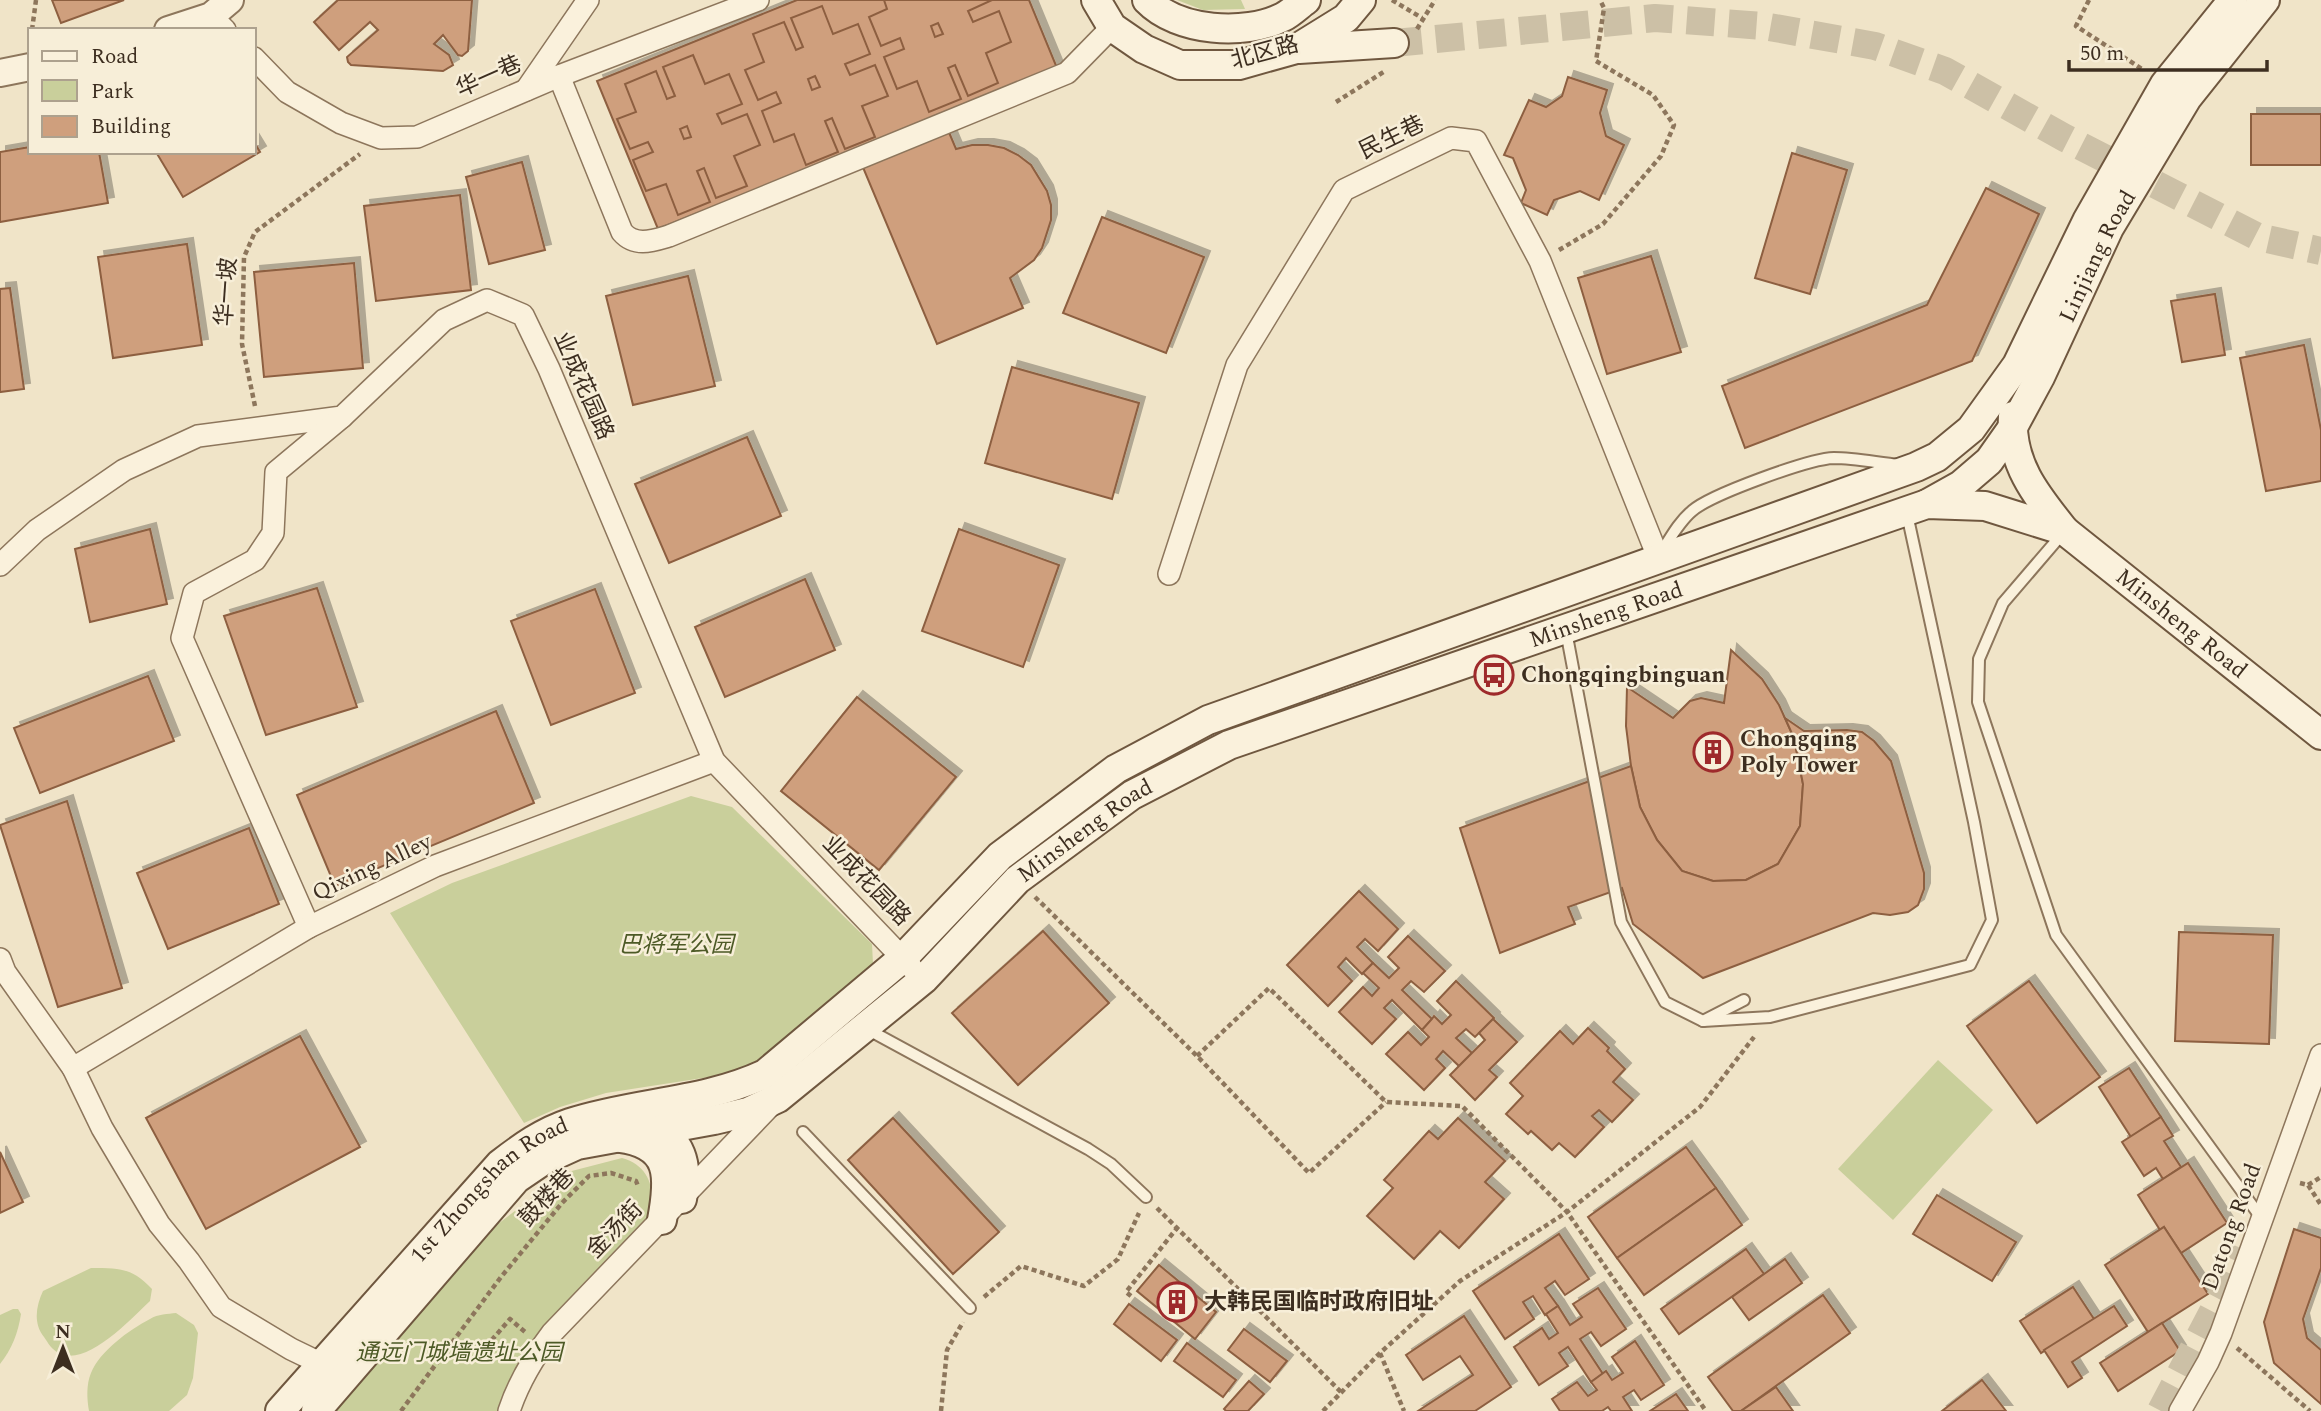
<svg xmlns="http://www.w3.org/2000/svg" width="2321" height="1411" font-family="Spectral,'Noto Sans SC',serif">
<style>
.green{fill:#c9cf9b}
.building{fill:#cf9f7d;stroke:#8d5f41;stroke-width:2;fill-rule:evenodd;filter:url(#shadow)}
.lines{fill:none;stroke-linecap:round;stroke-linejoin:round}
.secondary-tunnel{stroke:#ccc0a6;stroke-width:28;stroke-dasharray:28 14;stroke-linecap:butt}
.service-casing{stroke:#8d765c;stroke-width:14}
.minor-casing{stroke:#8d765c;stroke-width:24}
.tertiary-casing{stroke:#8d765c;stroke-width:30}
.secondary-casing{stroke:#6f573f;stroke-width:32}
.path{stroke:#8d765c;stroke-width:4.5;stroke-dasharray:5 3.5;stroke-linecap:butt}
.service{stroke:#faf1dc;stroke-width:10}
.minor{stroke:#faf1dc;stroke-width:21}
.tertiary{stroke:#faf1dc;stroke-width:26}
.secondary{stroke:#faf1dc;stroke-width:28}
.labels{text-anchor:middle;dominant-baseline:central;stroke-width:5;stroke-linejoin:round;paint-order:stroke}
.street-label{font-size:23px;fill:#3d2e20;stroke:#f7eed8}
.poi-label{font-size:23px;font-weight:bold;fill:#3d2e20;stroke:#f7eed8;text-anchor:start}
.park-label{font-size:23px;font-style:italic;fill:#4d5a26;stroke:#f7eed8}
</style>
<defs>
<filter id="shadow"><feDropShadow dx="6" dy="-6" stdDeviation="0" flood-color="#0004"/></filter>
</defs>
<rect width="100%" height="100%" fill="#f0e4c8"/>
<!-- green -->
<g class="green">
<path d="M1177,0H1241L1245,9L1203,10Z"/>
<path d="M691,796L732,807L872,944L873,964L769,1057L722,1075L606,1093L560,1107L524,1123L390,913L452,883Z"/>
<path d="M1938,1060L1993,1110L1893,1220L1838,1169Z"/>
<path d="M622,1158C650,1166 655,1189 651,1215L546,1325L525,1350L498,1411H328L498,1224L564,1173Z"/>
<path d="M91,1268C120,1268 132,1268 152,1289L150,1301C132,1318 86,1368 59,1353C52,1350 48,1343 44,1337C33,1323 36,1306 43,1291Z"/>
<path d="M13,1309H18L21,1314C18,1333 12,1349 0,1364V1315Z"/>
<path d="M176,1313L194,1325L198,1333L193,1378L187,1395L169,1411H89C87,1399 86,1385 91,1373C100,1351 129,1330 150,1319C158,1314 168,1314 176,1313Z"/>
</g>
<!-- building -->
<g class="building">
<path d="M52,0H124L61,23Z"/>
<path d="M338,0H472L468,51L462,56L458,55L443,35L434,44L449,55L453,65L443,71L351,65L348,62L347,57L378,30L370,22L339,50L314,22Z"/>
<path d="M797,0H1029L1057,68L658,229L597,81Z"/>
<path d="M884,0H992L968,11L973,22L999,11L1011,42L986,53L998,83L968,96L955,65L948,68L961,99L929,112L917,81L897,89L884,57L904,49L900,38L881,46L869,17L887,9ZM938,23L943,34L935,37L931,26Z"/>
<path d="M822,6L833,34L858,24L870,54L845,64L850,75L875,65L888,96L862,106L875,137L845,149L832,118L825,121L838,152L806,165L794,134L774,142L762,111L781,103L776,92L758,100L745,70L764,62L753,34L784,22L796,50L803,47L791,18ZM815,76L820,87L812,90L808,79Z"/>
<path d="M693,55L705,84L729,74L742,104L717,114L722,124L747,114L760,145L734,156L747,186L716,198L704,168L697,171L710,202L678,215L666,184L646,191L633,160L653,152L648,142L630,149L617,119L636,112L625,84L656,71L667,99L675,96L663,67ZM687,126L691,137L684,139L680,129Z"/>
<path d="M1568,77L1607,90L1600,113L1606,136L1624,145L1599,200L1580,191L1554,200L1547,215L1521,203L1526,190L1513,158L1504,155L1529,100L1546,107L1562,96Z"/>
<rect x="2251" y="114" width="70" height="51"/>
<path d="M948,130L956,149L972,145H988L1004,148L1018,155L1031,165L1047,191L1051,205V220L1042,248L1034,260L1010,278L1023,308L937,344L862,165Z"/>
<path d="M254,142L260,152L183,197L156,152H254Z"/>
<path d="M30,147V152H99L108,203L0,222V152Z"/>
<path d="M1792,153L1847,170L1810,294L1755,278Z"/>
<path d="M522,162L545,250L489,264L466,177Z"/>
<path d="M1986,188L2039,214L1972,361L1745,448L1722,386L1927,305Z"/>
<path d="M460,195L471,290L376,301L364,206Z"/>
<path d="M1102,217L1204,257L1166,353L1063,313Z"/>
<path d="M187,244L202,345L113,358L98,257Z"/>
<path d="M1651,256L1681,352L1607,374L1578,278Z"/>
<path d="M354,263L363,368L264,377L254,272Z"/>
<path d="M688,276L715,386L633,405L606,296Z"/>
<path d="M10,288L24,389L0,392V289Z"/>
<path d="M2215,294L2225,355L2182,362L2171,301Z"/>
<path d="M2304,345L2321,430V481L2266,491L2240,358Z"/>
<path d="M1012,367L1139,403L1112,499L985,463Z"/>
<path d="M747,437L781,516L669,563L635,484Z"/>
<path d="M150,529L167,604L90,622L75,549Z"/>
<path d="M959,529L1059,565L1023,667L922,631Z"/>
<path d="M805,579L835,650L725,697L695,627Z"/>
<path d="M317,588L357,707L266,735L224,616Z"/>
<path d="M595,589L635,693L551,725L511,621Z"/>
<path d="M1731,650L1762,679L1779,705L1794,738L1803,784L1800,826L1778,864L1746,880L1713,881L1682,871L1657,840L1640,807L1631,766L1626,726L1627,687L1673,718L1690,701L1701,698L1724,703Z"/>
<path d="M148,676L174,741L40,793L14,728Z"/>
<path d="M857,697L956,777L879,870L781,791Z"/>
<path d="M496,711L534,803L335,886L297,795Z"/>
<path d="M1785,718L1804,731L1847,730L1862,732L1874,741L1891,761L1924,873V889L1918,905L1908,912L1890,915L1873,913L1703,978L1633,924L1622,888L1568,907L1575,924L1500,953L1460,828L1631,766L1640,807L1657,840L1682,871L1713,881L1746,880L1778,864L1800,826L1803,784L1794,738Z"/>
<path d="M67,801L122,988L58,1007L0,825Z"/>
<path d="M249,828L279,904L168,949L137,873Z"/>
<path d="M1359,891L1398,929L1378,951L1365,939L1357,947L1373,963L1362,974L1346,958L1338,967L1352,981L1328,1006L1287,965Z"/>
<path d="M1043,931L1109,1003L1018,1085L952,1013Z"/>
<path d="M2179,932L2273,935L2269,1044L2175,1041Z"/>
<path d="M1408,936L1445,971L1424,992L1411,981L1402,990L1432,1019L1422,1030L1392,1000L1384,1008L1396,1019L1372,1044L1339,1012L1363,987L1372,996L1379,988L1363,973L1373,963L1389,978L1399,968L1388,957Z"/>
<path d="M1456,981L1494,1018L1475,1037L1466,1029L1456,1038L1472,1053L1459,1066L1443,1051L1436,1059L1445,1068L1424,1090L1386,1054L1408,1032L1421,1045L1429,1037L1422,1030L1432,1019L1434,1016L1442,1024L1451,1015L1437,1001Z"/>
<path d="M2029,981L2100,1077L2037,1123L1967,1026Z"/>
<path d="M1493,1019L1517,1042L1489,1070L1497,1077L1475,1100L1450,1075L1485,1040L1479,1033Z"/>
<path d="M1588,1028L1609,1048L1607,1051L1625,1069L1613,1082L1633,1100L1612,1122L1599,1110L1592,1116L1604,1127L1575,1157L1559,1143L1552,1150L1531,1131L1528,1134L1506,1114L1523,1096L1510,1083L1560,1031L1573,1044Z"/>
<path d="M300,1036L360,1147L206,1229L146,1118Z"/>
<path d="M2129,1068L2161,1117L2131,1137L2099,1087Z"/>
<path d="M2161,1117L2173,1136L2164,1141L2181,1167L2163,1179L2156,1168L2144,1176L2122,1142Z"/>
<path d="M893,1118L999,1232L953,1274L848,1160Z"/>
<path d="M1458,1118L1505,1161L1485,1182L1504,1199L1459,1248L1440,1231L1414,1259L1367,1216L1393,1188L1384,1180L1429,1131L1438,1139Z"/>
<path d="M1686,1147L1716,1188L1617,1258L1588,1217Z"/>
<path d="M0,1152L23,1202L0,1213Z"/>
<path d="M2188,1163L2227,1223L2181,1253L2164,1227L2160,1230L2138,1195Z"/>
<path d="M1716,1188L1742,1225L1644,1295L1617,1258Z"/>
<path d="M1937,1195L2016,1242L1992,1281L1913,1234Z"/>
<path d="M2164,1227L2208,1294L2148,1332L2105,1265Z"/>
<path d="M2294,1229L2321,1238V1268L2303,1319L2307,1338L2321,1350V1404L2274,1363L2264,1322Z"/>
<path d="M1559,1234L1589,1279L1565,1295L1555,1281L1545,1288L1558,1306L1545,1315L1533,1296L1523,1302L1534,1319L1505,1339L1473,1291Z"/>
<path d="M1746,1249L1764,1274L1679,1334L1661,1309Z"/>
<path d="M1785,1259L1802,1283L1749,1320L1732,1297Z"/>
<path d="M1159,1265L1216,1312L1195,1339L1137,1291Z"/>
<path d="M2073,1287L2094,1319L2041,1353L2020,1321Z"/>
<path d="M1598,1288L1626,1329L1601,1346L1591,1332L1580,1339L1603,1374L1591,1382L1568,1347L1559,1353L1568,1366L1539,1385L1514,1347L1542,1328L1549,1339L1558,1333L1546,1314L1558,1306L1570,1325L1582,1317L1573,1304Z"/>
<path d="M1823,1295L1850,1333L1741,1411H1733L1708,1377Z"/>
<path d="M1129,1304L1177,1340L1161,1361L1114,1324Z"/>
<path d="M2114,1306L2127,1326L2072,1362L2082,1378L2068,1387L2044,1350Z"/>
<path d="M1464,1316L1511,1387L1475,1411H1418L1473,1375L1460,1356L1423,1380L1406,1355Z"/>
<path d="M2162,1323L2180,1351L2118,1391L2100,1363Z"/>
<path d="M1244,1329L1287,1361L1270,1382L1228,1350Z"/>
<path d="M1635,1341L1664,1385L1641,1400L1634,1390L1623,1397L1632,1411H1611L1608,1407L1602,1411H1560L1552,1399L1577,1382L1588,1396L1597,1390L1591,1382L1606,1371L1612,1380L1623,1373L1612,1357Z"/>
<path d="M1187,1343L1236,1380L1223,1397L1174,1361Z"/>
<path d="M1982,1380L2006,1411H1942Z"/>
<path d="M1249,1381L1264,1394L1248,1411H1226L1224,1409Z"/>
<path d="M1776,1387L1793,1411H1741Z"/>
<path d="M1676,1394L1688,1411H1650Z"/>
</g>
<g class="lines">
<!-- secondary-tunnel -->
<g class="secondary-tunnel">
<path d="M1394,43L1655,18L1764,26L1875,46L1945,71L2065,138L2258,237L2321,251"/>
<path d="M2161,1411L2229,1281L2243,1249"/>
</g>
<!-- service casing -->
<g class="service-casing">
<g id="service">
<path d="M2063,533L2003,603L1979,659L1978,702L2056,935L2262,1219"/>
<path d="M1662,551C1671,537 1679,522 1692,511C1710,495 1808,459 1834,458C1855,458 1878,463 1899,465"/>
<path d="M1566,631L1621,922L1665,1002L1703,1021L1744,1000"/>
<path d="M1703,1021L1770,1017L1970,965L1992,920L1974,822L1907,514"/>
<path d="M867,1029L1088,1149L1111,1164L1146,1197"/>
<path d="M803,1132L970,1308"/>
</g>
</g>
<!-- minor casing -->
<g class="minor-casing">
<g id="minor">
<path d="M211,16L225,30"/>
<path d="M254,58L287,92L341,123L381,138L417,137L559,76L758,0"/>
<path d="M559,76L622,232C635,247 652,241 669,236L1067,73L1112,27"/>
<path d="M526,90L588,0"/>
<path d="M0,565L37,530L124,470L198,436L342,417L444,320L487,300L523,315L549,369L714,761L912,968"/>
<path d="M1169,574L1237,365L1344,190L1451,138L1476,141L1540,261L1658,557"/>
<path d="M309,927L182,638L194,593L255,560L273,533L276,472L342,417"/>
<path d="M0,959L5,972L73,1068L102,1128L159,1224L189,1261L221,1307L291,1349L322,1364"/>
<path d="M73,1068L309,927L435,866L714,761"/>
<path d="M509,1411C519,1381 533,1358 552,1333L772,1104"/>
<path d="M2180,1411L2208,1362L2221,1333L2321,1055"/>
</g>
</g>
<!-- tertiary casing -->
<g class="tertiary-casing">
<g id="tertiary">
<path d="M168,30L211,16L230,0"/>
<path d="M0,73L30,67"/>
</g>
</g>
<!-- secondary casing -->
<g class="secondary-casing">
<g id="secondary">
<path d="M1096,0L1112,27L1144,49L1180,65H1239L1296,49L1346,18L1361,0"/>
<path d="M1147,0C1178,32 1245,36 1283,17C1291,13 1299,5 1306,0"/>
<path d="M1299,49L1394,43"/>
<path d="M2013,416C2010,464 2037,496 2065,531"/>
<path id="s1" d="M1927,504L1961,485L1989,461L2013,427L2040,377L2109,228L2187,98L2265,0"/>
<path d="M649,1122C682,1141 689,1163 682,1199"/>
<path d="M620,1138C672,1145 670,1177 662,1220"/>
<path id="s2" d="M280,1411L500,1164C522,1147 543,1132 570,1123C634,1102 703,1103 765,1074L903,958L1000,856L1116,769L1208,720L1916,467L1937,457L1971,429L2017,365L2087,221L2165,84L2233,0"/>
<path id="s3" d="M316,1411L516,1179L544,1160L577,1145L714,1120L748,1112L778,1098L924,979L1017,880L1132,795L1229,745L1927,504L1985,506L2065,531L2321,735"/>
</g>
</g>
<!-- path -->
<g class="path">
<path d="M1392,0L1422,18"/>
<path d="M2089,0L2076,26L2142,69"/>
<path d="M1417,29L1435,0"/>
<path d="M32,30L36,0"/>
<path d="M1336,102L1385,71"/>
<path d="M1559,250L1603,224L1661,156L1674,125L1653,95L1596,61L1604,8L1600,0"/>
<path d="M255,406L242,344L244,257L255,232L360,154"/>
<path d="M1035,897L1197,1056L1309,1173L1386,1102"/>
<path d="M1197,1056L1269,988L1386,1102L1462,1106L1567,1212L1706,1411"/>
<path d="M2300,1183L2308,1185L2321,1205"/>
<path d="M2308,1185L2321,1177"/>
<path d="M1157,1208L1341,1392"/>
<path d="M1131,1296L1126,1292L1177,1228"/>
<path d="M984,1297L1021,1266L1084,1286L1118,1259L1139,1213"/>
<path d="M454,1340L477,1357L510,1319L525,1332"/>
<path d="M2237,1348L2310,1411"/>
<path d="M1380,1353L1404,1411"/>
<path d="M401,1411L501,1277L562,1203L589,1176L611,1173L636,1181L638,1186"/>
<path d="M941,1411L947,1350L963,1322"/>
<path d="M1323,1411L1380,1353L1460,1281L1567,1212L1700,1107L1754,1037"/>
</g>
<!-- service -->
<use href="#service" class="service"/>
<!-- minor -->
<use href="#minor" class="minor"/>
<!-- tertiary -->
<use href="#tertiary" class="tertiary"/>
<!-- secondary -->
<use href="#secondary" class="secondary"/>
</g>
<!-- icons -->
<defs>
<g id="bus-ring" transform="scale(2.0125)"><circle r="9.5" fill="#f7eed8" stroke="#9e2a2b" stroke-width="1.5"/><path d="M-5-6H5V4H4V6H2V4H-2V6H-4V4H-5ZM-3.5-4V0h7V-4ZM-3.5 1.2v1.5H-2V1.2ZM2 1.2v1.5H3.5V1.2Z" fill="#9e2a2b"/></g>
<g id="building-ring" transform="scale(2.0125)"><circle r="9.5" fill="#f7eed8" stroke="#9e2a2b" stroke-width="1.5"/><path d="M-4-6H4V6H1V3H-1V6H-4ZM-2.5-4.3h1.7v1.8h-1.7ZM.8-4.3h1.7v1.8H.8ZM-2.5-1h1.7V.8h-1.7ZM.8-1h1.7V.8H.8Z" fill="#9e2a2b"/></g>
</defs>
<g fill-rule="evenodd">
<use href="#bus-ring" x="1494" y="675"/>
<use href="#building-ring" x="1713" y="752"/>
<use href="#building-ring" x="1177" y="1302"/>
</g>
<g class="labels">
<!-- street labels -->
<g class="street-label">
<text transform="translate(1265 53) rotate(-15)">北区路</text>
<text transform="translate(489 77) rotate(-24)">华一巷</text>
<text transform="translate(1392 138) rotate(-26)">民生巷</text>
<text stroke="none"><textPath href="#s1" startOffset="308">Linjiang Road</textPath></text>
<text transform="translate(227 292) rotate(-86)">华一坡</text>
<text transform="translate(583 386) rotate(66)">业成花园路</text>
<text stroke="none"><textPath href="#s3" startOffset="1559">Minsheng Road</textPath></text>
<text stroke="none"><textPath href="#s3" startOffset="2189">Minsheng Road</textPath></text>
<text stroke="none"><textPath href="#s3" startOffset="992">Minsheng Road</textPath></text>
<text transform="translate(372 868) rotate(-25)">Qixing Alley</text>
<text transform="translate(866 881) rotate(46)">业成花园路</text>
<text stroke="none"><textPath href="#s2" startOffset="306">1st Zhongshan Road</textPath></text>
<text transform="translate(547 1198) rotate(-47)">鼓楼巷</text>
<text transform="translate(2232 1227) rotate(-70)">Datong Road</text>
<text transform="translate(615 1230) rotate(-46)">金汤街</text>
</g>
<!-- poi labels -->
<g class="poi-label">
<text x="1521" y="675">Chongqingbinguan</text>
<text x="1740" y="739">Chongqing<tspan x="1740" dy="26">Poly Tower</tspan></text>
<text x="1204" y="1302">大韩民国临时政府旧址</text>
</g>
<!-- park labels -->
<g class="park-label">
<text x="676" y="945">巴将军公园</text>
<text x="459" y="1353">通远门城墙遗址公园</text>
</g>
</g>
<!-- legend -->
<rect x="28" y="28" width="228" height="126" fill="#f7eed8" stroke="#ada18e" stroke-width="2"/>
<rect x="42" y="51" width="35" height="10" fill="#faf1dc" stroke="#ada18e" stroke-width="2"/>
<text x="91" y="63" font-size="21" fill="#3d2e20">Road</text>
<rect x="42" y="80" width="35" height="21" fill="#c9cf9b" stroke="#ada18e" stroke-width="2"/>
<text x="91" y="98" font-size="21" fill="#3d2e20">Park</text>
<rect x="42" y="116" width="35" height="21" fill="#cf9f7d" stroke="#ada18e" stroke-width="2"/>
<text x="91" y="133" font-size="21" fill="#3d2e20">Building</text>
<!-- north arrow -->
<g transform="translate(63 1348)" stroke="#f7eed8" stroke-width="5" paint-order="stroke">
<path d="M0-5L12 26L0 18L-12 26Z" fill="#3d2e20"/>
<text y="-10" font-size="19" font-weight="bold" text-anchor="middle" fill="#3d2e20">N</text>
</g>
<!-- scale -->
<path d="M2069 60v10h198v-10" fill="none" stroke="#3d2e20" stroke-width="3.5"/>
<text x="2080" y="60" font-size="21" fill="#3d2e20" stroke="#f7eed8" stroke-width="5" paint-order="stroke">50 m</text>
</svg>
